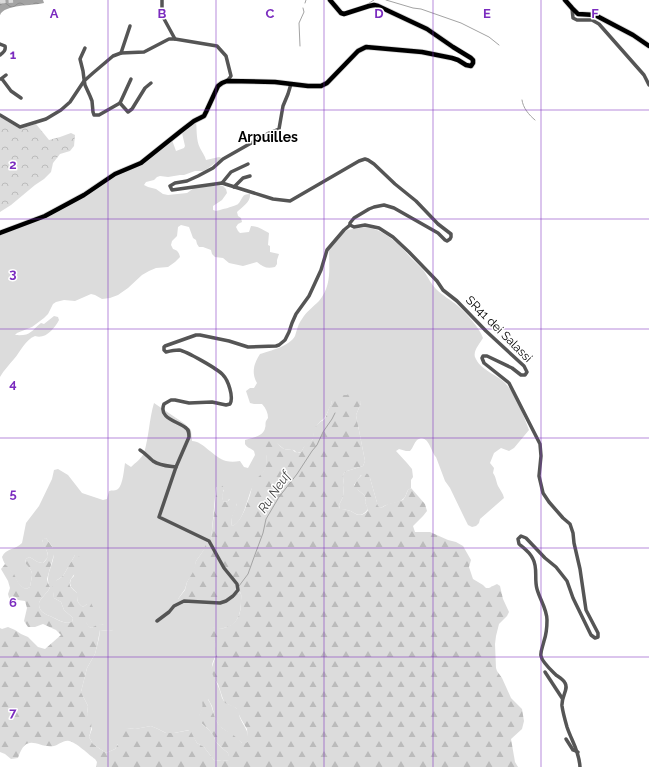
<svg xmlns="http://www.w3.org/2000/svg" width="649" height="767" font-family="Raleway,sans-serif">
<style>
.grass{fill:#dcdcdc}
.forest{fill:url(#forest-firs)}
.park{fill:url(#park-crowns)}
.water{fill:url(#water-waves)}
.lines{fill:none;stroke-linecap:round;stroke-linejoin:round}
.stream{stroke:#a3a3a3;stroke-width:1}
.highway-tunnel{stroke:#d9d9d9;stroke-width:5.5;stroke-dasharray:5.5 3;stroke-linecap:butt}
.major-casing{stroke:#dbdbdb;stroke-width:6}
.minor{stroke:#555;stroke-width:3.5}
.major{stroke:#000;stroke-width:4.5}
.grid{fill:none;stroke:#7b2cbf;stroke-width:1;stroke-opacity:0.55}
.labels{text-anchor:middle;dominant-baseline:central;stroke-width:3;stroke-linejoin:round;paint-order:stroke}
.street-label{font-size:12px;fill:#000;stroke:#fff}
.water-label{font-size:13px;font-style:italic;fill:#444;stroke:#fff}
.quarter-label{font-size:14px;font-weight:bold;fill:#000;stroke:#fff}
.grid-label{font-size:13px;text-anchor:middle;font-weight:bold;fill:#7b2cbf;stroke:#fff;stroke-width:3;stroke-linejoin:round;paint-order:stroke}
</style>
<defs>
<pattern id="forest-firs" width="22" height="20" patternUnits="userSpaceOnUse"><rect width="22" height="20" fill="#dcdcdc"/><path d="M5 1l3.5 6h-7zM16 11l3.5 6h-7z" fill="#bbb"/></pattern>
<pattern id="park-crowns" width="20" height="18" patternUnits="userSpaceOnUse"><rect width="20" height="18" fill="#dcdcdc"/><path d="M2 6a3 3 0 1 1 6 0M12 15a3 3 0 1 1 6 0" fill="none" stroke="#bbb"/></pattern>
<pattern id="water-waves" width="16" height="10" patternUnits="userSpaceOnUse"><rect width="16" height="10" fill="#a3a3a3"/><path d="M0 5q4-4 8 0t8 0" fill="none" stroke="#8b8b8b"/></pattern>
</defs>
<rect width="100%" height="100%" fill="#fff"/>
<!-- grass -->
<g class="grass">
<path d="M196,121C197,130 196,140 200,148C202,152 205,156 206,160L219,157L222,158L207,169L203,171H195L184,175H180L168,177L160,176L157,177L154,180L146,182L144,185L148,187L156,189L163,194L168,195L187,193L194,188L219,185L223,186L226,189L227,193L222,200L213,206V210L216,211C220,210 236,206 238,204C243,199 241,194 250,194C251,202 242,207 237,212L238,216L241,218L242,222L238,224L236,227L238,231L240,233L249,232L251,226C258,226 263,230 269,233L268,245L270,246V252L279,254L277,260V264L275,267C267,269 263,267 257,262L243,266L229,263L223,258L215,257L212,254L211,250L203,247H199L197,244L196,240L193,238L189,227L181,225L178,227L177,236L172,241L171,245L173,249C177,250 179,252 180,257L175,262L168,267L156,268L149,271L142,275L128,288L118,295L110,298L102,299L95,295L91,294L75,301L64,300L56,302L53,304L48,314L44,318L32,327L17,333L15,335C31,336 30,332 41,323L44,324L54,316L58,317L59,320C55,328 45,340 35,336C25,340 21,351 14,359C9,365 4,370 0,377V235L25,225L118,174L140,166L172,140L176,151L184,148L185,146L182,133Z"/>
<path d="M366,227C385,230 399,244 411,258C415,262 420,266 424,271C428,277 431,284 436,289C443,296 451,300 458,306C467,314 479,327 483,338C480,343 473,351 475,357C480,370 496,374 505,383C516,395 523,414 529,430L514,448L509,451L501,448L494,453L490,463L494,468L493,473C496,477 496,481 498,486C500,490 503,493 504,498L480,519L479,523L476,526L472,527L468,525L464,517L450,488L445,481L436,457C431,452 428,432 417,440C414,443 413,448 410,451H406L399,449L396,451L407,463L412,469L413,477L411,480V488L408,490C406,493 406,497 403,499C400,503 387,503 381,508L378,506L370,478L361,475L354,485L358,490L364,495L366,498L365,502L368,509C359,521 355,511 347,510C345,509 342,510 340,509L339,505L343,497L344,485L343,477L344,473L347,471L363,466L365,461L356,415L361,403L359,399L360,395H343L331,401L332,403C328,409 328,413 325,417C323,420 320,421 318,424C315,428 313,434 313,439L304,447L301,452L297,453L294,450L284,449L275,442L266,455C267,459 267,463 266,467C264,472 256,483 252,488C247,498 244,522 232,526C230,518 234,511 237,504L229,499L228,501L224,502C221,499 222,494 224,490L216,487L211,540L196,561L194,572L187,582L185,589L178,599V603L234,598L240,592C242,596 241,597 241,601C241,622 231,632 210,627C213,635 217,645 216,654C215,658 212,662 212,666C211,673 216,680 218,686C220,690 221,694 222,698C226,706 233,704 237,709C239,711 239,715 240,718C244,727 249,730 248,741L246,743H242L232,735L219,726L215,718L212,706L208,699C203,705 203,710 199,716L202,724L208,729L213,735L216,742L222,748L228,753L230,760L222,761L214,760L204,747L197,743L189,730L174,733H166L158,729L151,726L135,729L127,728L115,749L106,753L93,744L89,737L92,729L87,714L88,706L81,692L87,668L95,654L99,638L100,630L109,631L113,630L102,624L91,628C82,623 86,612 87,604L83,607C77,603 77,600 77,593L71,587L70,583L71,579L74,576L75,555L63,576L57,580L53,590L54,598L61,602L64,610L73,618L72,622C65,624 61,621 54,618C48,615 38,613 39,603C41,597 48,593 50,587C43,574 57,562 53,549C52,545 48,541 46,538L42,540C44,546 48,551 48,557L43,563C37,563 34,559 29,557L26,559L25,563C35,573 32,574 30,587L26,589C18,586 17,580 13,574C8,566 5,567 2,557C6,548 15,550 22,543L26,523L39,506L52,479L54,470L58,469L68,475L82,493L103,500L107,499L109,491C112,490 116,491 118,489C123,485 124,469 125,463L131,467C135,463 142,458 144,453C149,437 149,420 154,403L185,424L191,430L192,441C203,441 214,458 226,461C230,462 235,462 240,461L244,467L248,468L255,455L254,451C251,448 247,448 245,444V440C252,438 264,436 265,428C266,426 265,424 266,421L268,418C268,413 266,408 262,404H254L250,403L246,391L250,388H254L257,383C251,373 254,363 260,354C270,351 290,346 295,336C297,330 298,324 302,319C306,312 313,307 319,301C332,285 329,269 329,250L342,234L347,230Z"/>
</g>
<!-- forest -->
<path class="forest" d="M353,390L358,392L360,395V399L361,403L356,415L365,461L363,466L347,471L344,473L343,477L344,485L343,497L339,505L340,509C342,509 345,509 347,510C355,511 359,521 368,510L365,502L366,498L364,495L358,490L354,488C354,483 360,476 364,473L368,474L370,478L378,506L381,508L388,504L403,500L405,497L408,490L411,488L425,504L427,511L423,516L413,526L415,532H430L448,540L456,542L463,546L471,560L469,567L473,579L483,585L486,588H489L497,584L500,586L503,599L509,612L507,616L499,624L496,636L495,644L496,668L497,671L502,678L511,698L522,709L524,721L522,729L511,739L515,762L518,767H96L97,762L95,759C89,755 76,742 69,741C63,740 59,745 54,746C38,749 27,731 18,758L11,759L5,754L0,752V628L2,629L8,627L15,630L21,634L28,637L38,647L45,649L61,635L56,630L43,624L35,627H28L24,621L27,608L25,601L18,600L10,601L8,594L10,588L8,581L1,569L5,564C8,567 11,570 14,574C17,580 19,586 26,589L30,587C32,574 35,573 25,563L26,559L29,557C34,559 37,563 43,563C54,553 43,550 42,539L46,538L55,551L47,579L48,583L50,587C48,593 41,597 39,603C38,613 48,615 54,618C60,621 65,624 72,622L73,618L64,610L61,602L54,598L52,586L53,583L63,576L75,555L79,556C80,560 80,564 78,569C76,574 68,579 70,586C72,589 75,591 77,593C77,600 77,603 83,607L87,604L91,603L93,607L88,617L86,618C86,623 87,625 91,628C93,627 95,626 97,625C103,622 109,627 114,630L109,631L100,630L97,646L95,654L87,668L81,692L88,706L87,714C93,723 92,727 89,737L93,744L106,753L115,749L118,744L116,737L119,730L127,728L135,729L151,726L158,729L166,733H174L190,730L197,743L204,747L214,760L222,761L229,760L228,753L222,748L216,742L213,735L208,729L198,720C200,708 205,711 201,697L205,696C214,704 212,716 219,725C222,729 228,731 232,734C236,737 239,740 242,743H246L248,741L247,729L241,719L236,708L225,703L223,699L218,684L214,678L211,670L216,655L215,642L207,638L205,636C205,632 205,629 208,627C212,626 219,629 224,628C238,624 241,614 241,601C241,597 242,595 240,592L234,598L227,603L220,604L198,603L182,604L178,603V599L185,590L187,582L193,572L196,561L203,551L207,542L211,540L217,485L220,483L224,488L222,498L224,502L228,501L232,497L236,498C240,508 229,515 232,526L234,525C242,520 247,504 250,495C251,491 252,486 254,482C257,477 263,474 265,468C270,455 260,447 269,435H271C277,442 281,452 292,449L295,452L299,453L301,452L305,445L313,439C313,432 314,427 320,422C323,420 323,421 325,418C328,413 328,408 332,403L331,401L329,399C331,394 336,392 341,392L344,395H347Z"/>
<!-- park -->
<path class="park" d="M0,117L20,129L36,124L49,140L60,137L71,133L75,135L74,146L70,151L60,154L53,163L51,172L44,179L35,185L11,205L0,212Z"/>
<!-- water -->
<path class="water" d="M4,0H43L44,3C32,6 5,4 0,15V2Z"/>
<g class="lines">
<!-- stream -->
<g class="stream">
<path d="M386,0L413,8L421,9L461,23L489,37L499,45"/>
<path d="M305,3L306,0"/>
<path d="M366,5L374,0"/>
<path d="M300,46L299,23L304,12L303,8"/>
<path d="M522,100C523,108 529,115 535,120"/>
<path d="M239,586L248,574L253,560L263,533L266,519L279,497L297,474L312,451L317,445L323,432L332,419L335,413"/>
</g>
<!-- highway-tunnel -->
<path class="highway-tunnel" d="M0,1L13,0"/>
<!-- major casing -->
<g class="major-casing">
<g id="major">
<path d="M565,0L572,8L578,14L595,15L633,35L649,46"/>
<path d="M0,233L45,216L84,195L115,174L141,163L181,131L194,121L204,116L206,112L218,86L222,83L227,81L275,82L308,86H321L327,83L358,51L366,47L422,52L452,58L458,60L466,65L471,66L473,63V60L471,58L453,47L427,29L378,6L374,5L369,6L344,14L341,13L330,0"/>
</g>
</g>
<!-- minor -->
<g class="minor">
<path d="M162,0V11L163,17L175,39"/>
<path d="M572,8L573,18L577,20H592L599,24L644,75L649,85"/>
<path d="M0,44L5,46C6,50 4,52 0,55"/>
<path d="M85,48L80,59L83,71L84,79L85,85L90,96L92,101L93,112L94,115H99L120,103L128,112L132,109L145,88L151,83"/>
<path d="M121,53L130,26"/>
<path d="M1,79L6,75"/>
<path d="M2,79L11,91L21,98"/>
<path d="M291,84L288,94L283,106L279,129L269,133L223,159L213,168L198,176L187,181L175,183L170,186L172,190L222,183L273,199L290,201L359,161L365,159L368,160L374,164L395,184L416,201L438,224L451,234V237L450,239L447,241L445,240L438,233L394,208L384,205L374,207L369,209L354,218L350,223V225L354,227L365,225L379,228L393,237L409,252L437,281L443,290L457,301L486,331L524,366L527,372L525,375H521L512,368L487,356H483L482,358L484,363L509,383L540,444L541,456L539,476L543,493L549,502L563,518L570,524L573,533L574,543L580,569L586,610L598,633V637L595,638L591,635L573,598L567,581L556,567L545,558L526,538L521,536L518,539L519,544C524,548 530,552 533,559C538,568 534,579 537,589C540,600 547,609 547,620C547,627 546,635 544,641C543,646 540,652 541,656C542,662 552,671 556,675C559,677 563,679 565,683C569,689 561,697 562,706C563,713 565,720 567,727C572,742 579,750 580,767"/>
<path d="M120,103L131,79"/>
<path d="M0,115L20,127L46,119L61,110L70,102L84,81L93,73L113,56L121,53L144,52L169,39H175L217,46L226,56L231,76L227,81"/>
<path d="M222,183L231,172L248,164"/>
<path d="M234,187L243,178L250,176"/>
<path d="M140,450C145,453 148,457 153,461C160,466 169,466 176,467"/>
<path d="M157,621L169,612L174,606L184,601L220,603L226,601L233,596L238,590L237,584L224,568L209,541L159,517L176,467L189,437C189,433 189,430 186,428C177,421 158,418 164,404L171,400H175L189,403L212,402L226,405L230,404C234,397 228,380 223,375C218,369 186,351 179,350C175,350 170,351 166,352L164,350V347L165,346L196,335H200L229,341L248,347L276,346L279,345L285,340L289,332L292,323L296,314L309,296L321,270L327,250L344,230L350,225"/>
<path d="M545,672L562,698"/>
<path d="M566,739L573,750L578,752"/>
</g>
<!-- major -->
<use href="#major" class="major"/>
</g>
<!-- grid -->
<path class="grid" d="M108,0V767M216,0V767M324,0V767M433,0V767M541,0V767M0,110H649M0,219H649M0,329H649M0,438H649M0,548H649M0,657H649"/>
<g class="labels">
<!-- street labels -->
<g class="street-label">
<text transform="translate(499 329) rotate(45)">SR41 dei Salassi</text>
</g>
<!-- water labels -->
<g class="water-label">
<text transform="translate(274 492) rotate(-56)">Ru Neuf</text>
</g>
<!-- quarter labels -->
<g class="quarter-label">
<text x="268" y="137">Arpuilles</text>
</g>
</g>
<g class="grid-label">
<text x="54" y="18">A</text>
<text x="162" y="18">B</text>
<text x="270" y="18">C</text>
<text x="379" y="18">D</text>
<text x="487" y="18">E</text>
<text x="595" y="18">F</text>
<text x="13" y="59">1</text>
<text x="13" y="169">2</text>
<text x="13" y="278">3</text>
<text x="13" y="388">4</text>
<text x="13" y="498">5</text>
<text x="13" y="607">6</text>
<text x="13" y="717">7</text>
</g>
</svg>
